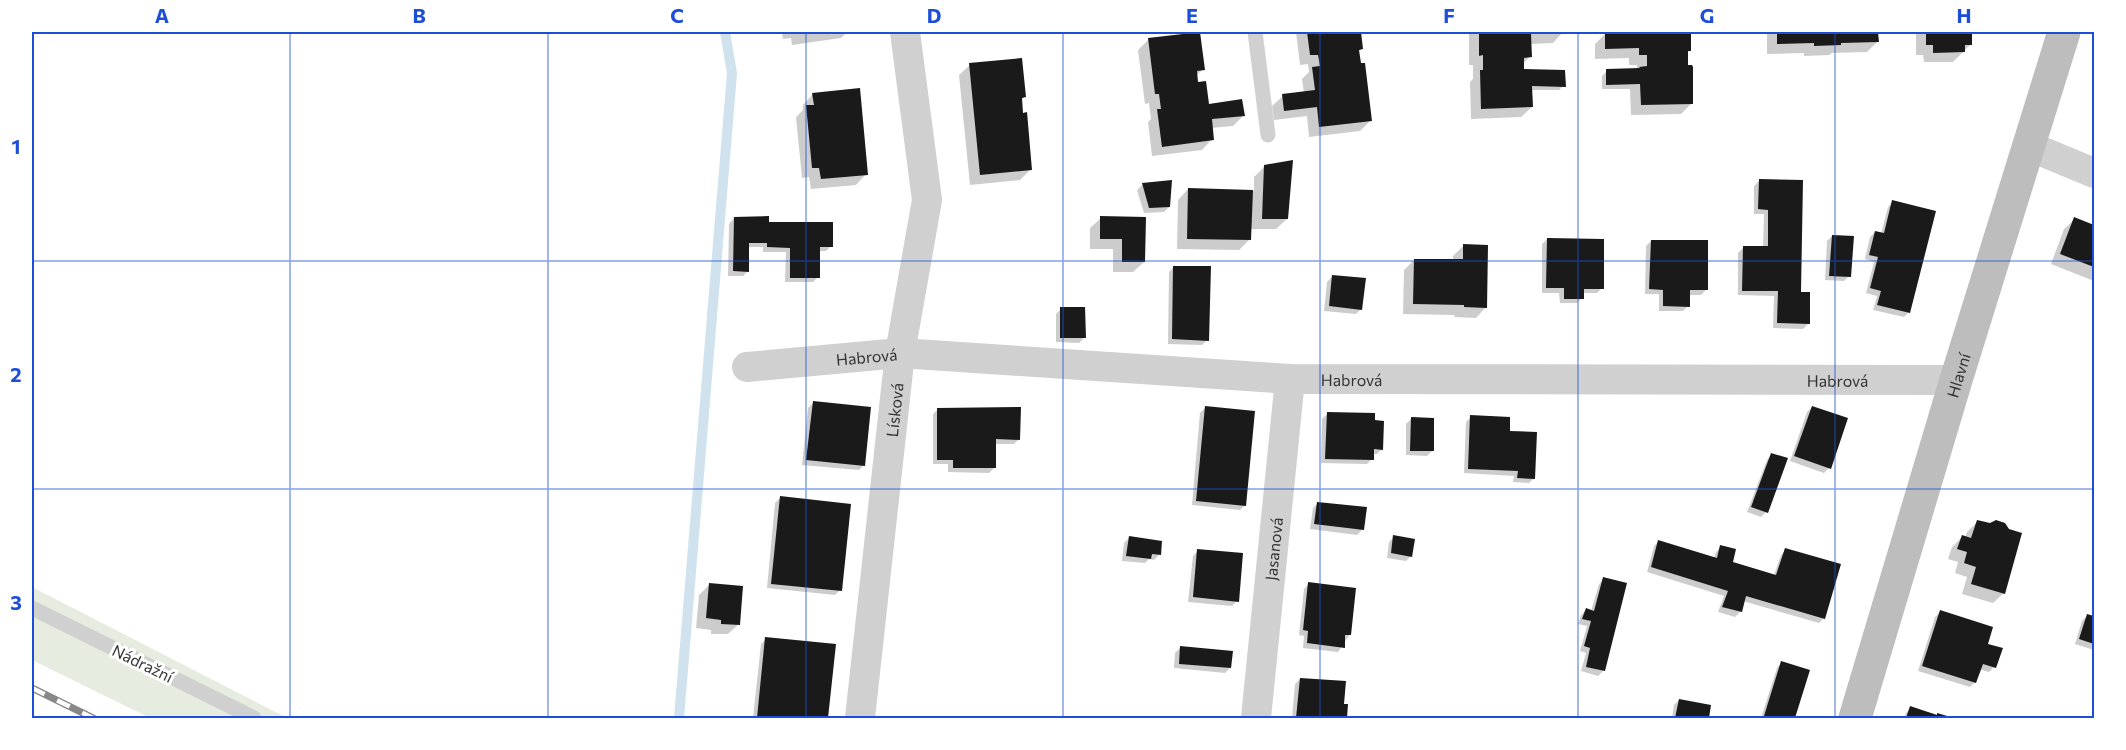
<svg xmlns="http://www.w3.org/2000/svg" width="2126" height="750" font-family="Commissioner,sans-serif">
<style>
.green{fill:#e6ecdf}
.shadow{fill:#0003}
.lines{fill:none;stroke-linecap:round;stroke-linejoin:round}
.stream{stroke:#cfe2ee;stroke-width:10}
.building{fill:#1a1a1a}
.lane{stroke:#d0d0d0;stroke-width:15}
.street{stroke:#d0d0d0;stroke-width:30}
.secondary{stroke:#bdbdbd;stroke-width:33}
.rail-casing{stroke:#888;stroke-width:7}
.rail{stroke:#fff;stroke-width:4.5;stroke-dasharray:14;stroke-linecap:butt}
.grid{fill:none;stroke:#1d4ed8;stroke-width:1.5;stroke-opacity:0.55}
.labels{text-anchor:middle;dominant-baseline:central;stroke-width:6;stroke-linejoin:round;paint-order:stroke}
.street-label{font-size:16px;fill:#333;stroke:#fff}
.neatline{fill:none;stroke:#1d4ed8;stroke-width:2}
.grid-label{font-size:20px;text-anchor:middle;font-weight:bold;fill:#1d4ed8}
</style>
<rect width="100%" height="100%" fill="#fff"/>
<!-- green -->
<path class="green" d="M32,587L287,718H150L32,660Z"/>
<!-- shadow -->
<g class="shadow">
<path d="M782,32H847L841,38L792,45L791,38L783,39Z"/>
<path d="M1296,32H1359L1361,49L1358,52L1370,121L1360,131L1309,137L1307,116L1274,120L1272,106L1283,96L1304,93L1302,79L1309,72L1308,64L1300,65Z"/>
<path d="M1469,32H1563L1553,43L1530,44V57L1522,64V70L1564,85L1559,90H1531L1532,107L1521,117L1471,119L1470,82L1473,79V65H1469Z"/>
<path d="M1629,32H1690V50L1686,54L1692,103L1681,114L1631,115L1630,89H1602V76L1607,71L1637,70V65H1629V58L1595,59V44L1605,34L1629,33Z"/>
<path d="M1767,32H1877V42L1867,52L1832,53L1829,55L1804,56V53L1767,54Z"/>
<path d="M1916,32H1971V44L1953,62H1924L1923,55H1916Z"/>
<path d="M1149,39L1203,69L1196,76L1197,84L1208,105L1243,116L1233,126L1211,128L1212,139L1202,150L1152,156L1148,122L1151,119L1149,103L1145,104L1138,50Z"/>
<path d="M970,65L1024,97L1021,100L1022,115L1031,169L1020,180L970,185L959,75Z"/>
<path d="M813,94L866,174L856,185L811,189L809,177L802,178L796,117L803,110V105Z"/>
<path d="M1265,166L1287,219L1276,229H1250V239L1239,250L1177,249L1178,200L1188,189L1254,191V177Z"/>
<path d="M1171,181L1169,207L1164,212L1144,213L1137,190L1142,185Z"/>
<path d="M1759,181L1799,293L1808,324L1803,329L1773,328L1774,296L1738,295V253L1743,248H1763L1764,214H1754V186Z"/>
<path d="M1893,202L1909,312L1904,317L1873,310L1877,296L1866,293L1874,262L1865,259L1870,237L1875,232L1881,234L1888,207Z"/>
<path d="M734,218L768,223L831,246L826,251H819L818,277L813,282H785L786,252H763V247H748V271L743,276H728L729,224Z"/>
<path d="M1101,218H1144V262L1133,272H1113V249H1090V228Z"/>
<path d="M2075,219L2094,226V281L2051,264L2064,229Z"/>
<path d="M1832,236L1849,276L1844,281L1825,280L1827,241Z"/>
<path d="M1547,239L1602,288L1597,293H1582V298L1577,303H1560L1559,293H1542V244Z"/>
<path d="M1651,241L1706,290L1701,295H1688V306L1683,311H1659V294H1645L1646,246Z"/>
<path d="M1463,246L1486,307L1476,318L1454,317L1455,315L1403,314L1404,270L1414,260L1453,261V256Z"/>
<path d="M1174,267L1207,340L1202,345L1168,344L1169,272Z"/>
<path d="M1332,277L1361,309L1356,314L1324,311L1327,282Z"/>
<path d="M1061,309L1084,338L1079,343L1056,342V314Z"/>
<path d="M813,403L864,465L859,470L802,465L808,408Z"/>
<path d="M1812,407L1829,468L1824,473L1790,461L1807,412Z"/>
<path d="M1205,408L1245,505L1240,510L1192,505L1200,413Z"/>
<path d="M938,409L1019,439L1014,444H995L994,468L989,473L948,472V464H933V414Z"/>
<path d="M1327,414L1382,449L1377,454H1372V459L1367,464L1321,463L1322,419Z"/>
<path d="M1471,417L1508,432L1534,478L1529,483L1513,482L1514,476L1464,473L1466,422Z"/>
<path d="M1411,419L1432,451L1427,456L1406,455V424Z"/>
<path d="M1772,455L1766,512L1761,517L1747,512L1767,460Z"/>
<path d="M780,498L840,590L835,595L767,588L775,503Z"/>
<path d="M1318,503L1362,530L1357,535L1310,529L1313,508Z"/>
<path d="M1977,522L2004,593L1993,603L1962,594L1967,577L1955,573L1958,562L1948,559L1952,547L1962,537L1965,538L1967,532Z"/>
<path d="M1394,537L1411,556L1406,561L1387,558L1389,542Z"/>
<path d="M1129,538L1159,555L1154,560L1149,559L1145,563L1122,561L1124,543Z"/>
<path d="M1659,541L1714,558L1716,552L1721,547L1732,563L1774,575L1781,555L1786,550L1824,618L1819,623L1743,601L1740,612L1735,617L1718,612L1724,596L1647,572L1654,546Z"/>
<path d="M1198,551L1237,601L1232,606L1188,602L1193,556Z"/>
<path d="M1604,579L1603,671L1598,676L1581,671L1586,653L1580,651L1587,626L1578,624L1581,615L1586,610L1591,611L1599,584Z"/>
<path d="M710,584L739,624L728,634H711V630L696,628L699,595Z"/>
<path d="M1309,584L1350,634L1338,652L1303,648L1304,636L1299,635L1304,589Z"/>
<path d="M1940,612L1986,645L1994,667L1989,672L1979,669L1975,682L1970,687L1918,671L1935,617Z"/>
<path d="M2087,616L2094,618V650L2075,644L2082,621Z"/>
<path d="M766,639L834,646L827,718H753L761,644Z"/>
<path d="M1180,648L1230,668L1225,673L1174,668L1175,653Z"/>
<path d="M1782,663L1808,671L1794,718H1761L1777,668Z"/>
<path d="M1300,679L1342,706H1346L1345,718H1292L1295,684Z"/>
<path d="M1679,700L1710,706L1707,718H1672L1674,705Z"/>
<path d="M1911,708L1950,718H1904L1906,713Z"/>
</g>
<g class="lines">
<!-- stream -->
<path class="stream" d="M679,718L732,73L725,32"/>
</g>
<!-- building -->
<g class="building">
<path d="M1200,32L1205,70L1197,71L1198,82L1206,81L1209,104L1242,99L1245,116L1212,119L1214,140L1162,147L1157,109H1161L1159,94H1155L1148,38Z"/>
<path d="M1307,32H1361L1363,49L1359,50L1361,63H1365L1372,121L1319,127L1317,107L1284,111L1282,94L1315,90L1312,67L1320,66L1318,55H1310Z"/>
<path d="M1479,32H1556V33L1531,34L1532,57L1524,58V69L1565,70L1566,87L1532,86L1533,107L1481,109L1480,70H1483V55L1479,56Z"/>
<path d="M1605,32H1691V51H1688V65H1692L1693,67V104L1641,105L1640,84L1606,85V69L1640,68L1639,67L1647,66V55H1639V48L1605,49Z"/>
<path d="M1777,32H1878L1879,42L1841,43V45L1814,46V43L1777,44Z"/>
<path d="M1926,32H1972V45H1965V52L1933,53V45H1926Z"/>
<path d="M1022,58L1026,97L1022,98L1023,113L1027,112L1032,170L980,175L969,63Z"/>
<path d="M860,88L868,175L821,179L819,168H812L806,105H814L812,93Z"/>
<path d="M1293,160L1288,219H1262L1264,165Z"/>
<path d="M1759,179L1803,180L1801,292H1810V324L1777,323L1778,291H1742L1743,246H1768V210L1758,209Z"/>
<path d="M1172,180L1170,207L1149,208L1142,183Z"/>
<path d="M1188,188L1253,190L1251,240L1187,239Z"/>
<path d="M1892,200L1936,211L1910,313L1877,305L1881,291L1870,288L1878,257L1869,255L1875,231L1884,233Z"/>
<path d="M769,216V222H833V247H820V278H790V248L767,247V243H749V272L733,271L734,217Z"/>
<path d="M1100,216L1146,217L1145,262H1122V239H1100Z"/>
<path d="M2074,217L2094,225V267L2060,254Z"/>
<path d="M1832,235L1854,236L1851,277L1829,276Z"/>
<path d="M1547,238L1604,239V289H1584V299H1564V288H1546Z"/>
<path d="M1651,240H1708V290H1690V307L1663,306V290L1649,289Z"/>
<path d="M1463,244L1488,245L1487,308L1464,307V305L1413,304L1414,259H1463Z"/>
<path d="M1173,266H1211L1209,341L1172,339Z"/>
<path d="M1332,275L1366,278L1362,310L1329,306Z"/>
<path d="M1060,307H1085L1086,338H1060Z"/>
<path d="M813,401L871,407L865,466L806,460Z"/>
<path d="M1205,406L1255,411L1246,506L1196,501Z"/>
<path d="M1812,406L1848,418L1831,469L1794,456Z"/>
<path d="M1021,407L1020,440L996,439V468H953V460H937V408Z"/>
<path d="M1327,412L1375,413V420L1384,421L1383,450L1374,449V460L1325,459Z"/>
<path d="M1470,415L1510,417V431L1537,432L1535,479L1517,478L1518,471L1468,469Z"/>
<path d="M1411,417L1434,418V451H1410Z"/>
<path d="M1771,453L1788,458L1768,513L1751,507Z"/>
<path d="M780,496L851,504L842,591L771,584Z"/>
<path d="M1317,502L1367,507L1364,530L1314,524Z"/>
<path d="M1977,520L1990,523L1996,520L2005,523L2009,529L2022,533L2005,594L1971,584L1976,567L1964,563L1967,552L1957,549L1962,535L1971,538Z"/>
<path d="M1393,535L1415,539L1412,557L1391,553Z"/>
<path d="M1129,536L1162,541L1161,555L1152,554L1151,559L1126,556Z"/>
<path d="M1658,540L1717,558L1720,545L1736,549L1733,562L1776,575L1785,548L1841,564L1825,619L1746,596L1742,612L1722,607L1728,591L1651,567Z"/>
<path d="M1197,549L1243,553L1239,602L1193,597Z"/>
<path d="M1603,577L1627,583L1605,671L1586,667L1590,648L1584,646L1591,621L1582,619L1586,608L1594,611Z"/>
<path d="M1308,582L1356,588L1351,635H1345V648L1307,643L1308,631L1303,630Z"/>
<path d="M709,583L743,586L740,625L721,624V620L706,618Z"/>
<path d="M1940,610L1993,627L1988,644L2003,648L1996,668L1983,664L1976,683L1922,666Z"/>
<path d="M2087,614L2094,616V644L2079,639Z"/>
<path d="M765,637L836,644L828,718H757Z"/>
<path d="M1180,646L1233,651L1231,668L1179,664Z"/>
<path d="M1781,661L1810,670L1795,718L1764,716Z"/>
<path d="M1300,678L1346,681L1344,704H1348L1347,718H1296Z"/>
<path d="M1679,699L1711,705L1709,718H1675Z"/>
<path d="M1910,706L1937,715V713L1954,718H1906Z"/>
</g>
<g class="lines">
<!-- lane -->
<g class="lane">
<path d="M1255,32L1268,135"/>
<path d="M32,608L254,718"/>
</g>
<!-- street -->
<g class="street">
<path d="M2029,146L2094,173"/>
<path id="s1" d="M747,367L900,353L1290,379L1956,380"/>
<path id="s2" d="M860,718L900,353L927,200L905,32"/>
<path id="s3" d="M1256,718L1290,379"/>
</g>
<!-- secondary -->
<path class="secondary" id="s4" d="M1855,718L1956,380L2064,32"/>
<!-- rail casing -->
<g class="rail-casing">
<path id="rail" d="M32,688L93,718"/>
</g>
<!-- rail -->
<use href="#rail" class="rail"/>
</g>
<!-- grid -->
<path class="grid" d="M290,32V718M548,32V718M806,32V718M1063,32V718M1320,32V718M1578,32V718M1835,32V718M32,261H2094M32,489H2094"/>
<g class="labels">
<!-- street labels -->
<g class="street-label">
<text stroke="none"><textPath href="#s1" startOffset="120">Habrová</textPath></text>
<text stroke="none"><textPath href="#s4" startOffset="358">Hlavní</textPath></text>
<text stroke="none"><textPath href="#s1" startOffset="606">Habrová</textPath></text>
<text stroke="none"><textPath href="#s1" startOffset="1092">Habrová</textPath></text>
<text stroke="none"><textPath href="#s2" startOffset="310">Lísková</textPath></text>
<text stroke="none"><textPath href="#s3" startOffset="170">Jasanová</textPath></text>
<text transform="translate(143 663) rotate(26)">Nádražní</text>
</g>
</g>
<!-- border -->
<rect width="2126" height="750" fill="none" stroke="#ffffff" stroke-width="66"/>
<rect x="33" y="33" width="2060" height="684" class="neatline"/>
<g class="grid-label">
<text x="162" y="23">A</text>
<text x="419" y="23">B</text>
<text x="677" y="23">C</text>
<text x="934" y="23">D</text>
<text x="1192" y="23">E</text>
<text x="1449" y="23">F</text>
<text x="1707" y="23">G</text>
<text x="1964" y="23">H</text>
<text x="16" y="154">1</text>
<text x="16" y="382">2</text>
<text x="16" y="610">3</text>
</g>
</svg>
